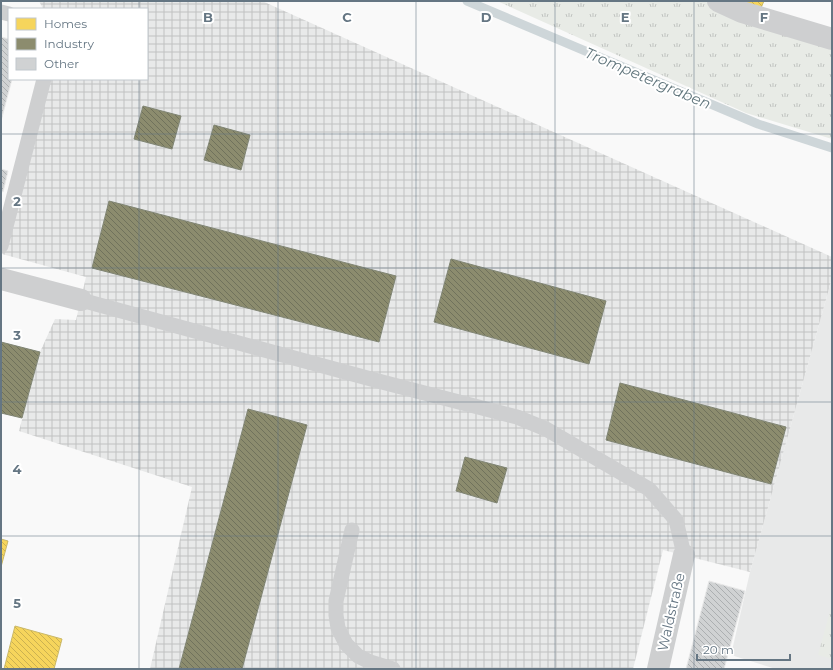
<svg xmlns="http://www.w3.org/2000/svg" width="833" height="670" font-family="Montserrat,sans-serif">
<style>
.built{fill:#e8e9e9}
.industrial{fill:url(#industrial-grid)}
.grass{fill:url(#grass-tufts)}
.homes{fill:url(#homes-back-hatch);stroke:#cab868}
.industry{fill:url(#industry-back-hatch);stroke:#808574}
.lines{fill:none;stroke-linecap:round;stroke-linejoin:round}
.stream{stroke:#ced6d9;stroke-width:9}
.building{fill:url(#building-back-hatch);stroke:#e8e8e8}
.service{stroke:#cecfd0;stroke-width:15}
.minor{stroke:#cecfd0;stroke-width:22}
.grid{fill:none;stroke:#657683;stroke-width:1;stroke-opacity:0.55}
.labels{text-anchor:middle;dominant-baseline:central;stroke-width:4;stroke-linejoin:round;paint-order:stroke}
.street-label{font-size:14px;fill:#657683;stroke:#fff}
.water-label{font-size:15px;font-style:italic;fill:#60757c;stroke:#fff}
.grid-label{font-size:13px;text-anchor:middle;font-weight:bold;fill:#657683;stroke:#fff;stroke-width:4;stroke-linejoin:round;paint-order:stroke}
</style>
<defs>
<pattern id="industrial-grid" width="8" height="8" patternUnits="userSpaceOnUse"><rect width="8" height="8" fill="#e8e9e9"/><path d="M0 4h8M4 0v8" fill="none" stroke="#c0c1c2"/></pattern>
<pattern id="grass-tufts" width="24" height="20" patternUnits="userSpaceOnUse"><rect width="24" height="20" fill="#e8ebe6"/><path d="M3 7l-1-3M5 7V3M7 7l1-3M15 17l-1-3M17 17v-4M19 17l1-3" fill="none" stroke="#c0c3c0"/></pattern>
<pattern id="homes-back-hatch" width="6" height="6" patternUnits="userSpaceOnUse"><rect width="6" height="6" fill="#f6d55c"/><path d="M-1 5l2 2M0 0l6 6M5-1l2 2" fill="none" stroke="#cbb151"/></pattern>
<pattern id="industry-back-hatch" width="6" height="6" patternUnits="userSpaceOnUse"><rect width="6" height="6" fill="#8c8c6e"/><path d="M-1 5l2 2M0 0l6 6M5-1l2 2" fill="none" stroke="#70725c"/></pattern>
<pattern id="building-back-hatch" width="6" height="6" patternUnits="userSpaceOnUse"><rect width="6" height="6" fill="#d0d2d3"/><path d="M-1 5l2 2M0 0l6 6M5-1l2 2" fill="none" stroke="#acafb1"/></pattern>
</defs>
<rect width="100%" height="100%" fill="#f9f9f9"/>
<!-- built -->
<path class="built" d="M832,278V669H776L731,655L750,572Z"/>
<!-- industrial -->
<path class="industrial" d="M39,1H262L832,257V278L750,572L663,550L633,669H150L192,487L19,431L40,352L55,319L76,320L86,277L2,254L49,79H147V9H43Z"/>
<!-- grass -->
<g class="grass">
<path d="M497,1H704L770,29L832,47V139L746,113Z"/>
<path d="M832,604V659L818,655Z"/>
</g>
<!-- homes -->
<g class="homes">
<path d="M741,1H764L760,10Z"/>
<path d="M1,539L8,541L1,567Z"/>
<path d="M15,626L62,639L54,669H4Z"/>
</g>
<!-- industry -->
<g class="industry">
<path d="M143,106L181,116L172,149L134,139Z"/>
<path d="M214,125L250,135L241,170L204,160Z"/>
<path d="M109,201L396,276L379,342L92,268Z"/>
<path d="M451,259L606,301L589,364L434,322Z"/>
<path d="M1,342L40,352L22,418L1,413Z"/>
<path d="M620,383L786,427L771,484L606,440Z"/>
<path d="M248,409L307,425L242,669H179Z"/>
<path d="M465,457L507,468L497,503L456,491Z"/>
</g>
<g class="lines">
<!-- stream -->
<path class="stream" d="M467,1L758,124L832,148"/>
</g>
<!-- building -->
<g class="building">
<path d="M1,37L9,39V79H12L1,121Z"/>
<path d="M1,169L8,171L3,192L1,191Z"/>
<path d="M709,581L745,591L724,669H686Z"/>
</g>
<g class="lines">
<!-- service -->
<g class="service">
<path d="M1,12L9,14"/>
<path d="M1,246L44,79"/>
<path d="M81,300L382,382L517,417L546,429L649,489L676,520L684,555"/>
<path d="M352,530L336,601V615L338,628L346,644L358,656L370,662L393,669"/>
</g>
<!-- minor -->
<g class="minor">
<path d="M718,1L742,12L832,39"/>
<path d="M1,279L81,300"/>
<path d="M658,669L684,555"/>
</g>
</g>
<!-- grid -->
<path class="grid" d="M139,1V9M278,1V669M416,1V669M555,1V669M694,1V669M139,79V669M1,134H832M1,268H832M1,402H832M1,536H832"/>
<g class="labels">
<!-- street labels -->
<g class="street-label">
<text transform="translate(671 612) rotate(-77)">Waldstraße</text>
</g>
<!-- water labels -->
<g class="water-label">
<text transform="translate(648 78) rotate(23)">Trompetergraben</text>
</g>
</g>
<g class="grid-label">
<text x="208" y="22">B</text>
<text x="347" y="22">C</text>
<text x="486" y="22">D</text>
<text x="625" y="22">E</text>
<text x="764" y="22">F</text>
<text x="17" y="206">2</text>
<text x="17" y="340">3</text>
<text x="17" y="474">4</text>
<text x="17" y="608">5</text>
</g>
<!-- border -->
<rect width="833" height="670" fill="none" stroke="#657683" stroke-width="4"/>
<!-- legend -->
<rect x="8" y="8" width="140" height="72" fill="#ffffff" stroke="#c1c8cd"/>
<rect x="16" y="18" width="20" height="12" fill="#f6d55c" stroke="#c1c8cd"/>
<text x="44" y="28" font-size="12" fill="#657683">Homes</text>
<rect x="16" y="38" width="20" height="12" fill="#8c8c6e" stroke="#c1c8cd"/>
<text x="44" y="48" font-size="12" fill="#657683">Industry</text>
<rect x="16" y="58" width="20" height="12" fill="#d0d2d3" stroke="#c1c8cd"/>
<text x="44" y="68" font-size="12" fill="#657683">Other</text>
<!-- scale -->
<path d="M697 654v6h93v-6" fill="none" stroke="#657683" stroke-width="2"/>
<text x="703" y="654" font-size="12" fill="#657683" stroke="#ffffff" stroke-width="3" paint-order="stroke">20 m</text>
</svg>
